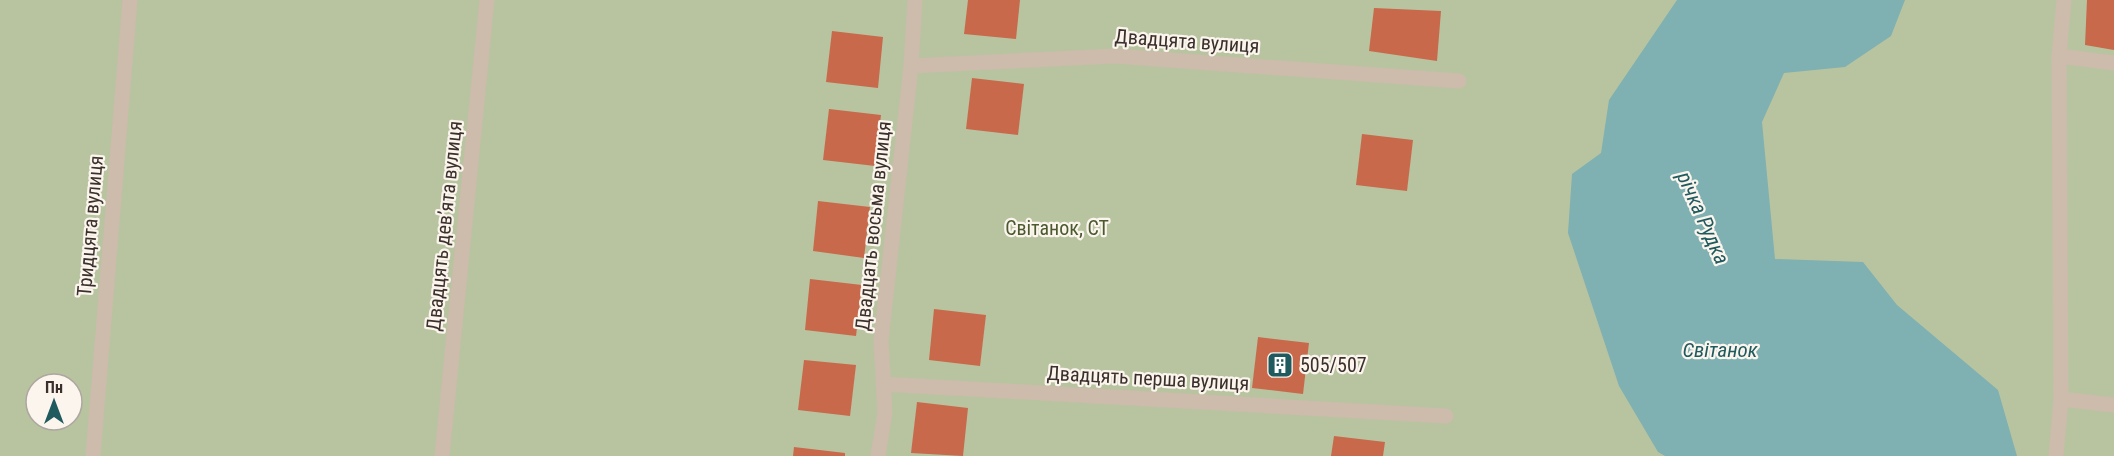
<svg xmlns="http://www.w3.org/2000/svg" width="2114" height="456" font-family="'Roboto Condensed',sans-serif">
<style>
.green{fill:#b8c4a0;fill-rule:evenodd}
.water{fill:#7fb0b2}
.building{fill:#c8694b}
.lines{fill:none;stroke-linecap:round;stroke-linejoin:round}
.service{stroke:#cdbbac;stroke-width:15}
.minor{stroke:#cdbbac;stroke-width:15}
.labels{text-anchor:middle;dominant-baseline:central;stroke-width:4.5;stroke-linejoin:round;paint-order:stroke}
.street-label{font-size:20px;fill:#3b302b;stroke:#fbf5ee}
.park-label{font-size:20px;fill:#4a5a2e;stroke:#fbf5ee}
.poi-label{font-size:20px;fill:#3b302b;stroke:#fbf5ee;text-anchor:start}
.water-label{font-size:21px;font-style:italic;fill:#1f5a5e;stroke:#fbf5ee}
</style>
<rect width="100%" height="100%" fill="#f4ebe1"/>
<!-- green -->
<path class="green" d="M0,0H2114V456H0ZM36,384H72V420H36Z"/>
<!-- water -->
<path class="water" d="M1677,0H1905L1891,36L1845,67L1784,73L1762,122L1775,259L1863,262L1897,305L1998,390L2017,456H1665L1658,452L1619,386L1568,233L1572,174L1601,153L1609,100Z"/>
<!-- building -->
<g class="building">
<path d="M968,0H1020L1016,39L964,34Z"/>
<path d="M2087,0H2114V50L2085,45Z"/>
<path d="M1374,8L1441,11L1437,61L1369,51Z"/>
<path d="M832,31L883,37L878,88L826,82Z"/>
<path d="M972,78L1024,84L1018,135L966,129Z"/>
<path d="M829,109L881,115L875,166L823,160Z"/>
<path d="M1362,134L1413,140L1407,191L1356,185Z"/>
<path d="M818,201L870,207L864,258L813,251Z"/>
<path d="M810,279L862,285L856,336L805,330Z"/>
<path d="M934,309L986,315L980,366L929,360Z"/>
<path d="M1258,337L1309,343L1303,394L1252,388Z"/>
<path d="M804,360L856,365L850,416L798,410Z"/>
<path d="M917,402L968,408L963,456L911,453Z"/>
<path d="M1334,436L1385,442L1383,456H1331Z"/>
<path d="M794,447L845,453V456H793Z"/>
</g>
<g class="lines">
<!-- service -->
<g class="service">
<path d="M2059,56L2114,63"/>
<path d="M911,66L1115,56L1459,81"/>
<path d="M883,384L1446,416"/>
<path d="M2061,399L2114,405"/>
<path d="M93,456L130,0"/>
<path d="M442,456L487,0"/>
<path d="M878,456L885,412L881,341L911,66L915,0"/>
</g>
<!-- minor -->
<path class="minor" d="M2056,456L2061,399L2059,56L2064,0"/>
</g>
<!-- icons -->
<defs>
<g id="building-square" transform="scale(1.35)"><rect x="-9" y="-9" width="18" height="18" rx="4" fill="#1f5a5e" stroke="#fbf5ee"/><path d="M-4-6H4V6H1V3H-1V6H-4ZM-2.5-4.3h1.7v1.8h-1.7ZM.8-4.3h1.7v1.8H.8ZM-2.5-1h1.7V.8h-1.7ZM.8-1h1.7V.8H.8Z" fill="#fff"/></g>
</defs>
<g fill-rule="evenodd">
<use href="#building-square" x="1280" y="365"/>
</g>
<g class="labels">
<!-- street labels -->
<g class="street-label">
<text transform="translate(1187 41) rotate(4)">Двадцята вулиця</text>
<text transform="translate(90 226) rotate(-85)">Тридцята вулиця</text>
<text transform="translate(444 226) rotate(-84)">Двадцять дев’ята вулиця</text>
<text transform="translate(873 226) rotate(-84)">Двадцать восьма вулиця</text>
<text transform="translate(1148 378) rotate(3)">Двадцять перша вулиця</text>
</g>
<!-- park labels -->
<g class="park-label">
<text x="1057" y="228">Світанок, СТ</text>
</g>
<!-- poi labels -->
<g class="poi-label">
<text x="1300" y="365">505/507</text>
</g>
<!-- water labels -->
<g class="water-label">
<text transform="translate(1703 218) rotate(66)">річка Рудка</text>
<text x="1720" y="350">Світанок</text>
</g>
</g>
<!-- north arrow -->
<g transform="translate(54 402)"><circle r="28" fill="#fbf5ee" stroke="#aea6a0" stroke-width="1.5"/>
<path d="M0-4.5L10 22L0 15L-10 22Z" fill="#1f5a5e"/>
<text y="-9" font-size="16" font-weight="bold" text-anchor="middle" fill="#3b302b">Пн</text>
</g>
</svg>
